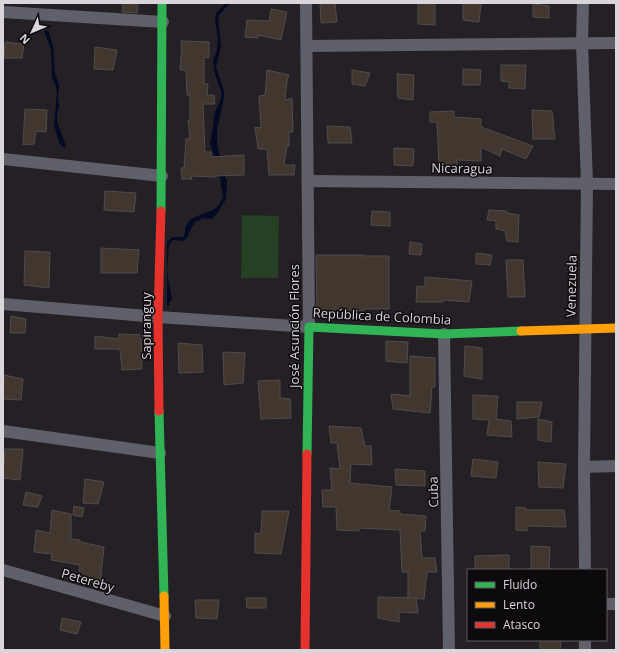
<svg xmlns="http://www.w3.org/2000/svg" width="619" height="653" font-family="'Open Sans',sans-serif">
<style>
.green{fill:#254022}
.water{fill:#030a24}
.building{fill:#41372f;stroke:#4f4c4d}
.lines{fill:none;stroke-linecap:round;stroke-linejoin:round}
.street{stroke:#60606b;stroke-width:12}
.fast{stroke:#30b455;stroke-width:9}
.slow{stroke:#ff9f0a;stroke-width:9}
.jam{stroke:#e5322d;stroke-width:9}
.labels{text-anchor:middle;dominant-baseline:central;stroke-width:3;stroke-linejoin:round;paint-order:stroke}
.street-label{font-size:13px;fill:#dad5da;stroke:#0d0a0d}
</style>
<rect width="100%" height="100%" fill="#252025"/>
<!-- green -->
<path class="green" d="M242,215L279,216L278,278H241Z"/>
<!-- water -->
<g class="water">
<path d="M226,3H230L218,16L221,46L216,67L224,91V98L217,130V144L224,174L227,181V187L226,199L217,214L211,219L202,218L199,221H196L191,229L187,238L184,241L173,240L169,245L167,271L172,299L169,303V307L167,305V242L173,237H183L185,233C184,214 206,216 216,208C219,205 221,201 223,197L218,165L210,144L215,112L221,99V91L214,71L213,61L217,50L218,39L215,19L216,13Z"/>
<path d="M47,30L49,33L53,46L55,73L59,85L58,100L59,107L57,113V121L66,146L64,148L60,144L57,136L54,124L57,92L55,84L52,78L51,49L44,31Z"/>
</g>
<!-- building -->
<g class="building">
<path d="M123,3H138L137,13L122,12Z"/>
<path d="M320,3H335L337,22L321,23Z"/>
<path d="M418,3H435V25L418,24Z"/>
<path d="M463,3L481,4L479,22L463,20Z"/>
<path d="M533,4L549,6V18L533,17Z"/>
<path d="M271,9L287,12L281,40L258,35V38L245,37L247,20L269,21Z"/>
<path d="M181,41L209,42V58L204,57V84H208L207,95H214L215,104H203L205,152H211V157L244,155V175L215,176V177L191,176L192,179H182L181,168H184L186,139H190L188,120H190V95H187L186,70H180L181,56H182Z"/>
<path d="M5,42L24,44L22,58H4Z"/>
<path d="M95,47L117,50L113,70L94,69Z"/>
<path d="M501,65H526L525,89L509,88V82L501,81Z"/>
<path d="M463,69L481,70L480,85H463Z"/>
<path d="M267,70L289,75L287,81L285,100L292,98L293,132H289V146H287L284,165H295L294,175H269L267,149H258L255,127L261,128L259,96L265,95Z"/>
<path d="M352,70L370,73L365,86L352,84Z"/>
<path d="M397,74L414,75L413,100L398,98Z"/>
<path d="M25,109L47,110L46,132L36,131L34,144L23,145Z"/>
<path d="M532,110L552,111L555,139H533Z"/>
<path d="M454,111V117L481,119V127L533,146L526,159L502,149L500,156L481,147V161L457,160V167H439L437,122H430V112Z"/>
<path d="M327,126L350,127L352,143H328Z"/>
<path d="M394,148L414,149L413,166L394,165Z"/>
<path d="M105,191L136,193L134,212L104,210Z"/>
<path d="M489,210L507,211V213L519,215L518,242L507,241L505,231L496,229V221L487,220Z"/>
<path d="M372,211L390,212V226L371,225Z"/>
<path d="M410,242L422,244L421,255L409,254Z"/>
<path d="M101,248L139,250L137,273H101Z"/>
<path d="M25,251L50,252L49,288L24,285Z"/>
<path d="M476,253L492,255L490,265L476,264Z"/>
<path d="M316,255H363V256H389V309H364V311H317Z"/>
<path d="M506,260H523L525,297H508Z"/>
<path d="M425,277L472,281L469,302L443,300V302H416L417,286L425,287Z"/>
<path d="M11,316L26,319L25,333H10Z"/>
<path d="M119,334L141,335L142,369L122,370L120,349H95V336L119,339Z"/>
<path d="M386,341L408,342L407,363L386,361Z"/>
<path d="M178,343L202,345L203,372L179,373Z"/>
<path d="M465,346L482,348V379L464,376Z"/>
<path d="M223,352L245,353L243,383L224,385Z"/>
<path d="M410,356L435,358V387H432L430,413L393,409L391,394L410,396Z"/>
<path d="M4,375L23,379L21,400L3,399Z"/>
<path d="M280,380V398L290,399L291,418L261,419L258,381Z"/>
<path d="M473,395L498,396L496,419L511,421L512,437L487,435L489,420L473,419Z"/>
<path d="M517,402H542L539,417L517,419Z"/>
<path d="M538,419L552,422L551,442L538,440Z"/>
<path d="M329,426L361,428L365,446H371L372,465L351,464L350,483L392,487L389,510L400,511V514L426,516L425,531H420L422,558H435L437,572H427L424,599L408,598V572H402L400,530L359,528V531L337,530L336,507H323L322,490H332L330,468L340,469L337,443H331Z"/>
<path d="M5,449H23L20,480L3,478Z"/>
<path d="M473,459L498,462L496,478L471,476Z"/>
<path d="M538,462L566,464L563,488L539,487Z"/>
<path d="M395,469L425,471V486L396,485Z"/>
<path d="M85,479L104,482L98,504L83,503Z"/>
<path d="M26,492L42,496L38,507L23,505Z"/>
<path d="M74,506L84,508L82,517L73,515Z"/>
<path d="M516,507L526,508V510H564L566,527L527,526V531L516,530Z"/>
<path d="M52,510L71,514V539L80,540V542L104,547L100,584L79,579L80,565L51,560L52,554L34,552L36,530L50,533Z"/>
<path d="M262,511H289L281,554L255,553V533L261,534Z"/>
<path d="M531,546L550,547L549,570H531Z"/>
<path d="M509,555V570H475V556Z"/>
<path d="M378,597L416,598L418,613L399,612V622L378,618Z"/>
<path d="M246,598H266V608H247Z"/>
<path d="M195,600H219L217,619L196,618Z"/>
<path d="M62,618L81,622L77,634L60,630Z"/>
<path d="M540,640H561L560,650H540Z"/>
</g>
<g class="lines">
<!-- street -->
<g class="street">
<path d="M583,3L582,43L587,183L584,467L585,570"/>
<path d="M3,12L163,22"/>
<path d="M307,46L616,43"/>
<path d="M3,159L162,176"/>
<path d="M308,181L616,184"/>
<path d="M3,304L158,317L309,327L306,3"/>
<path d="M444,334L449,650"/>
<path d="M3,431L160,453"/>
<path d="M584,467L616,466"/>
<path d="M3,570L165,616"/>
<path d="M606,604H616"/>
<path d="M585,650V640"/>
</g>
<!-- fast -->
<g class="fast">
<path d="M161,211L162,3"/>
<path d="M159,411L164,596"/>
<path d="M307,454L309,327L444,334L521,331"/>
</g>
<!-- slow -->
<g class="slow">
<path d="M521,331L616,328"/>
<path d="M164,596L165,650"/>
</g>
<!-- jam -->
<g class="jam">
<path d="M159,411L158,317L161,211"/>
<path d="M305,650L307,454"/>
</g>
</g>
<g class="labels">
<!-- street labels -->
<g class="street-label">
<text transform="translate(462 168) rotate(1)">Nicaragua</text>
<text transform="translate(571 286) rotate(-89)">Venezuela</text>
<text transform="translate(382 316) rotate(3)">República de Colombia</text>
<text transform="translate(146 326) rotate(-90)">Sapiranguy</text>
<text transform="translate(294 326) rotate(-90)">José Asunción Flores</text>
<text transform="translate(433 492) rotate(-91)">Cuba</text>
<text transform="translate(88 580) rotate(16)">Petereby</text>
</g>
</g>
<!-- border -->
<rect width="619" height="653" fill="none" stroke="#dad5da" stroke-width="8"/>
<!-- legend -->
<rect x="467" y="569" width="140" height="72" fill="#0d0a0d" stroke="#5f5b5f"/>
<rect x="475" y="582" width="20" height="6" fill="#30b455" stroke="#5f5b5f"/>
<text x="503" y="589" font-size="12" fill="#dad5da">Fluido</text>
<rect x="475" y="602" width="20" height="6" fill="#ff9f0a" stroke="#5f5b5f"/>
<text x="503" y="609" font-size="12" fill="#dad5da">Lento</text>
<rect x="475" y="622" width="20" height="6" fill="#e5322d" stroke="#5f5b5f"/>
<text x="503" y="629" font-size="12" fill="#dad5da">Atasco</text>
<!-- north arrow -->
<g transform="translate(32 32) rotate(226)" stroke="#0d0a0d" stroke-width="3" paint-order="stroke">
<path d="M0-3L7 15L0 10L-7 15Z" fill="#dad5da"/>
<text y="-6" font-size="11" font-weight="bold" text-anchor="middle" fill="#dad5da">N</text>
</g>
</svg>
